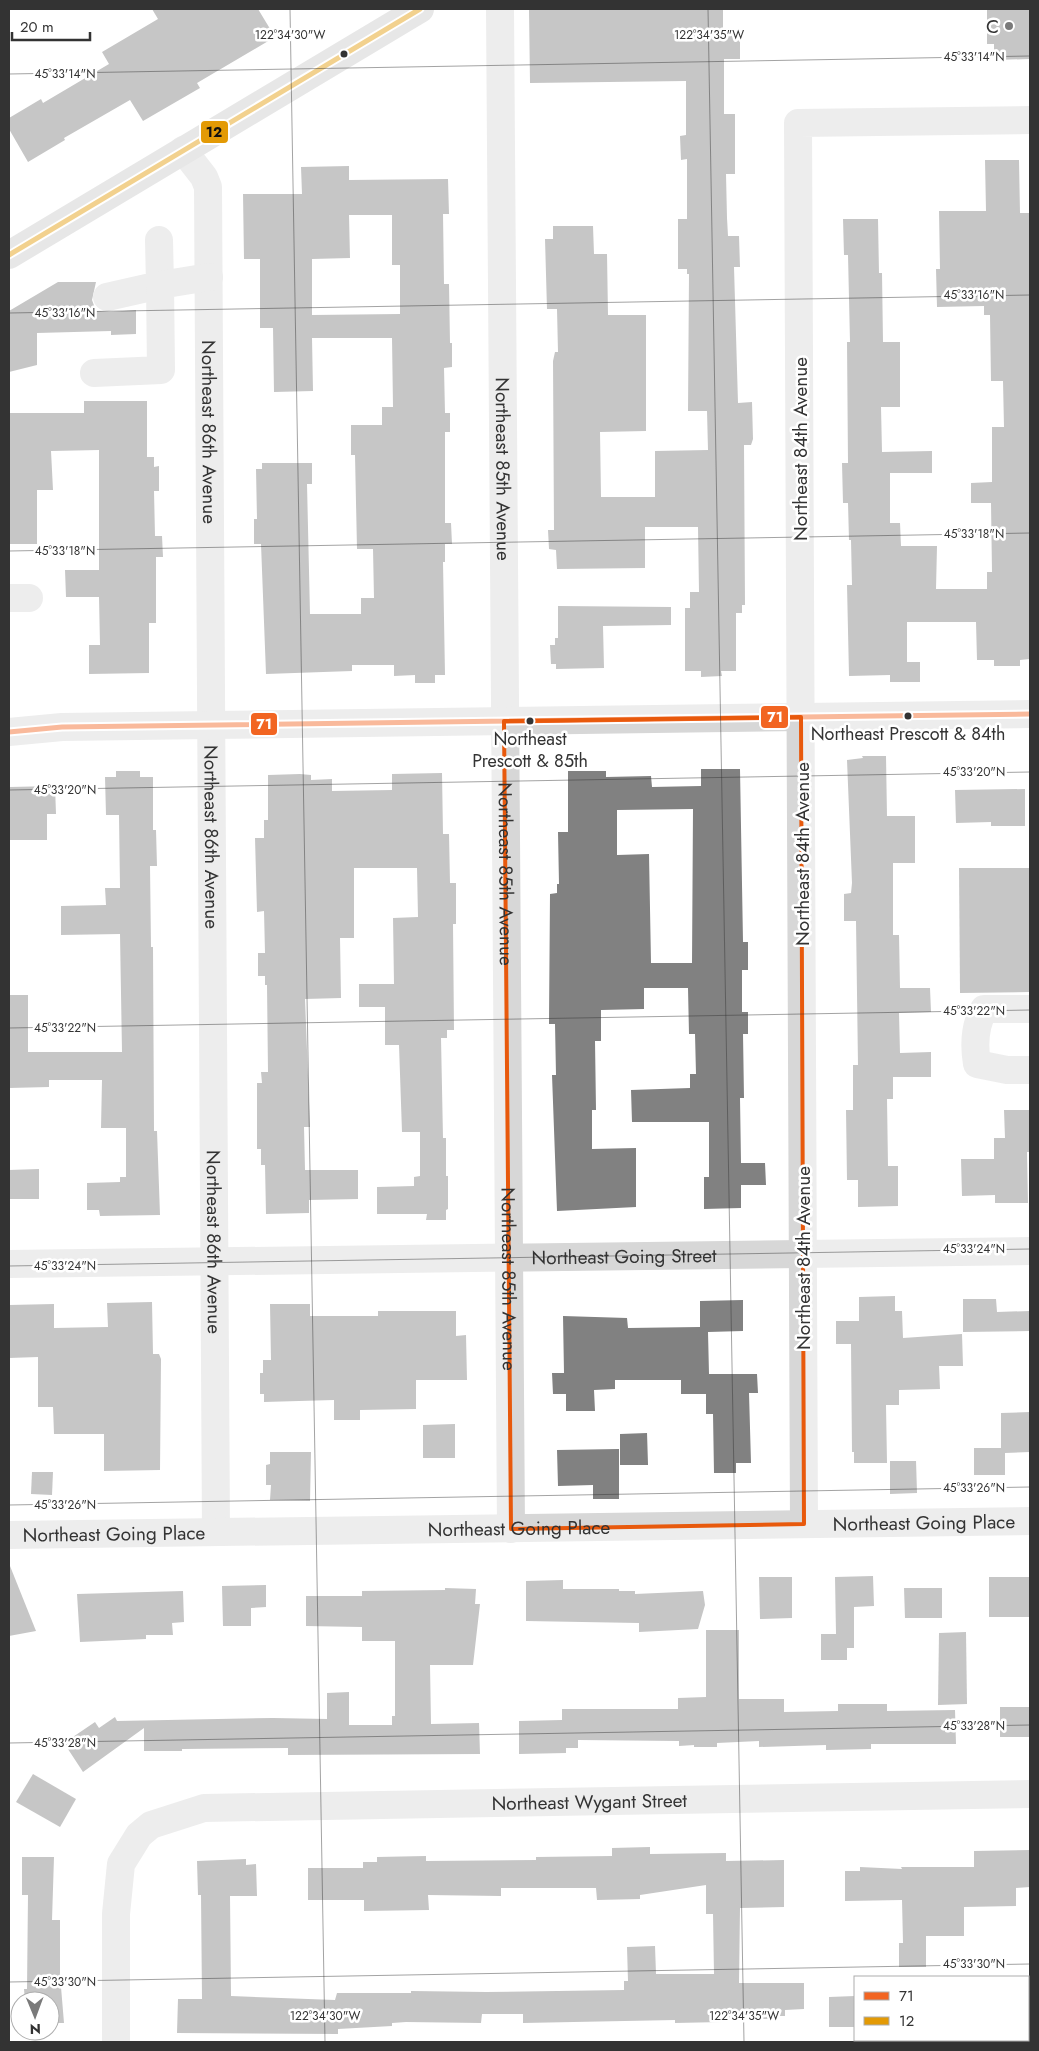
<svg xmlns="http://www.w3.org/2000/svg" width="1039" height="2051" font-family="Jost,sans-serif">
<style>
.building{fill:#818181;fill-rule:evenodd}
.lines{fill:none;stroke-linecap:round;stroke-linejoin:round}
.minor{stroke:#d7d7d7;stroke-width:28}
.major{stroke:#cacaca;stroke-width:28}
.bus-1-casing{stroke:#fff;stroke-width:9}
.bus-2-casing{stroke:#fff;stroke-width:9}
.bus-1{stroke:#f26522;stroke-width:5}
.bus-2{stroke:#e39a05;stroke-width:5}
.marked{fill:none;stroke:#e8590c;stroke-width:4;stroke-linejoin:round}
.ticks{fill:none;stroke:#333;stroke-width:1;stroke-opacity:0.45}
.poi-dot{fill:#7a7a7a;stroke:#fff;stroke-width:2}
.bus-dot{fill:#333;stroke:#fff;stroke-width:2}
.labels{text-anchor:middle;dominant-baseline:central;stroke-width:5;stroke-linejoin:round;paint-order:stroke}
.bus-label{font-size:18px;fill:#333;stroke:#fff}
.poi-label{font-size:19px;fill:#333;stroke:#fff;text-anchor:end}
.street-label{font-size:19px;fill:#333;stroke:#fff}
.ticks-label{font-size:12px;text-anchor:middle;fill:#333;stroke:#fff;stroke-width:5;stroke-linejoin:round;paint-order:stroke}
.line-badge{stroke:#fff;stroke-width:2}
.badge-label{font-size:14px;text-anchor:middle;font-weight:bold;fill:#fff}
.pale-badge-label{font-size:14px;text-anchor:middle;font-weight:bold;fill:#111}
</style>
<rect width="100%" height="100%" fill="#fff"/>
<!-- building -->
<g class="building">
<path d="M152,9H258L275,37L197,83L200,88L143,121L130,100L64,138L65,140L28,162L9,129V118L41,99L43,103L109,64L102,52L158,19Z"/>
<path d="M529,9H723V32H740V59H724V114H735V174H726L727,218L728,236H739L740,267H734L738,403L752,402L753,439L751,445H744L745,605H742V613H736V671H721L722,676L701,677V671H685V608H690V592H699L698,527H645V568L557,569L556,550L549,549L548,530H554L553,361L555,352H558L557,309H547L545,239H553V226H593L594,254H607L608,315H646V431L600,432L601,497H655V451L708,450L707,411H688L689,274H687V269H678V219H687V159L681,160L680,136L686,135V81L530,83Z"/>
<path d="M987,9H1030V59L994,60V44H987Z"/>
<path d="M985,160H1019L1020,213H1030V659L1020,660V666H994V660H977L976,622H907V662H920V682H890V675L849,676L847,585H852L851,540H849L848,503H843L842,463H848L847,342H850L848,255H844L843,219H878L879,273H882L883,342H900V407H881L882,452L932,451V473H890V523H900L901,546H937L936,589H987V572H992L991,503H971V483L992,482V427H1004L1003,381H991L990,315H984V306L937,307L936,269H940L939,211H986Z"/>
<path d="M349,166V180L448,179L449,214H443L444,284H449L450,343H452V367L444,368L445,413H450V432H445V523H451L452,544H445V562H443L445,675H435V683H415V675L394,676V665H352V671L266,674L261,544H254V519H257L256,469H262V463H312V484H307L310,614H361V598H374L373,549H357L355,455H351V425H382V407H393L392,338H312L313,391L274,392L273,328H260V259H244L243,194H302L301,167ZM349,215H392V265H400V314L312,315V259L350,258Z"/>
<path d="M58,282H96L92,300L96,311L110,312L136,310V334L111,335V331L37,333V365L9,372V311Z"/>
<path d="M84,401H147V457H154V467L159,466V491H154L155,536H162L163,557H156V623H149V673L89,674V645H100L99,597H66L65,570H99V450L51,451L53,490H37V544H9V413H84Z"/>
<path d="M558,606L671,607V625L603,626L604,668L556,669V664H551L550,645H555V638H558Z"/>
<path d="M862,756H886L887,816H915V863H893V935H899L900,988H930L931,1012L899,1013L900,1053L931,1052V1077H893V1099H887L888,1166H898V1206L858,1207V1180H847L846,1110H853V1065H858L856,921H844V894L851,893L852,883L847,760L863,758Z"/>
<path d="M701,769H740L743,942H748V970H742V1012H748V1034H743L744,1098H740L741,1163H765L766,1185H741V1208L704,1209V1177H709V1122H632L631,1090L690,1088V1074H696L695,1034H689L688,988H644V1009L601,1010V1041H595L596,1110H592V1149L636,1148V1207L557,1211L552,1075H556L555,1024H549L550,894L557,893V884H559L558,832H568V771H606V777L651,776L652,787L701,786ZM693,809L692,963H651L649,854L617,855V810Z"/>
<path d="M116,771H140V777H153V830H156L157,866H150L151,947H153L154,1131H157L160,1215L100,1216L99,1210H87V1183L120,1182V1177H126V1128H101L102,1080H49V1087L9,1088V995H28V1052H122L120,934L61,935V906L106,905L105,888H120L119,815H106L105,777H116Z"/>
<path d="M442,773L443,834H449L450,883H456V924H453L454,1030H447V1038H441L443,1138H446V1176H448V1209L446,1210V1220H426L427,1214H377V1187L414,1186V1177L420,1176V1132H402L399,1045H385V1007H359V984H394L393,918L418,917L417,868H354V938H340L341,998L305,999L310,1127H304L305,1170H358V1199L309,1200V1213L266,1214L265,1165H261V1149H257V1083H262L261,1072H268L267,985H265V976H258V953H265L264,911L257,912L255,838H264V820H268V775L300,774L311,775V780L332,779V791L392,790V774Z"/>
<path d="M55,786L56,814H47V840H9V787Z"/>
<path d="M1025,789V826H991V822L956,823L955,790Z"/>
<path d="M959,868H1030V992L960,993Z"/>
<path d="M1004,1110H1030V1152H1027L1028,1203H995V1195L962,1196L961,1159H994V1138H1005Z"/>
<path d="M39,1169V1199H9V1170Z"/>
<path d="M895,1296V1311H902L903,1338L962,1334L963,1366H939L940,1389L899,1390V1405H886L887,1463H854V1452H852L851,1344H836V1321H859V1297Z"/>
<path d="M963,1299H996L997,1312L1030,1311V1331L963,1332Z"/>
<path d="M743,1300V1331L708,1332L709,1374H757L758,1393H749L751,1463H736V1473H714L713,1414H706V1394H681V1380H615V1389L594,1390L595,1411H566V1394H553L552,1373H564L563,1316L627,1318L628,1328L700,1327V1301Z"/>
<path d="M152,1302L153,1354H159L161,1359L160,1470L104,1471V1434H54L53,1407H38V1357L9,1358V1305L54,1304V1328L108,1327L107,1303Z"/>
<path d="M270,1304H310V1316H378V1311H456V1336L466,1335L467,1380H416V1409L360,1410V1420H334V1400L264,1402V1394H260V1373H263V1360H271Z"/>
<path d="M1030,1412V1452L1005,1453V1475H974V1448H1001V1413Z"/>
<path d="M455,1424V1458H423V1425Z"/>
<path d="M647,1433L648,1465H620V1434Z"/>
<path d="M619,1449V1499H593V1485L558,1486L557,1450Z"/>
<path d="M270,1452H311L310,1501L270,1500L271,1485H266V1465L270,1464Z"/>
<path d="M890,1461H916L917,1493L890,1494Z"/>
<path d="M32,1472H53L52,1495L31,1494Z"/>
<path d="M10,1566L36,1631L9,1636V1567Z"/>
<path d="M873,1576L874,1606L854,1607V1648H847V1660H821V1634H836L835,1577Z"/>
<path d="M759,1577H792V1618L760,1619Z"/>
<rect x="989" y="1577" width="41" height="40"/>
<path d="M563,1580V1589H619V1591H635V1594L703,1591L705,1605L698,1629L639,1632V1623L526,1621V1581Z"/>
<path d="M266,1585V1607L251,1608V1626H223L222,1586Z"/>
<path d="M445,1588L476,1589L475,1604H480L473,1665H430L431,1724L479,1723L480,1754L288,1755V1748L182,1749V1751H144V1728L83,1772L64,1743L95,1722L99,1728L115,1717L117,1721L273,1718L327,1719V1693L349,1692V1725H392V1716H395V1641H362V1627L306,1626V1596H362V1591L445,1590Z"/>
<path d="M904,1588H942V1618H905Z"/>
<path d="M183,1591L184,1622L172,1623L173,1635H146V1639L80,1642L77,1594Z"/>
<path d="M706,1630H739V1699H784V1712L838,1711V1704H887V1711L955,1710L956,1744H871V1749L826,1750V1745L759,1747V1741L717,1743V1747H694V1745L679,1746V1741L578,1740V1748H566V1753L519,1754V1721L562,1720V1709H678V1698L706,1697Z"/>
<path d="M966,1632L967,1704L938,1705L939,1633Z"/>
<rect x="1000" y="1707" width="30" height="30"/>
<path d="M33,1774L76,1799L60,1827L16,1802Z"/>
<path d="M650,1847V1854L726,1853V1861L784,1860V1907L740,1908L739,1983H804V2009L785,2010V2016H771V2019H722V2022L675,2023V2020L523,2023V2014H482L481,2023L406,2022L392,2023V2026L338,2029V2034L177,2033L178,1999H202L201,1895H198L197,1861L246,1859V1865L256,1864L257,1896H230L231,1996L335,2000L337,1993H411V1991L486,1992L624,1990V1981H628L627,1947L655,1946L656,1974H714L713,1914H706V1885L640,1895V1899L597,1900L596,1888H501V1896L428,1895L429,1910L364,1911V1900H308V1868H363V1862H377V1857L426,1856V1861L536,1860V1857L612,1856V1848Z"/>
<path d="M1030,1850V1887L1016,1888V1906L964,1907V1936H926V1967H899V1943H903L902,1900L845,1901V1871H860V1867L902,1869L901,1867H974V1851Z"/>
<path d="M22,1857H54L52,1920H60V1987H61L64,2023H50V2001H25L24,1989H27L28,1895H22Z"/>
<path d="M855,1996V2027H829V1997Z"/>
</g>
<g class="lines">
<!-- minor -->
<g class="minor">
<path id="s1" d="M500,9L511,1529"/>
<path id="s2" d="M183,150L204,177L208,187L216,1532"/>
<path d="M107,297L160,285L159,240"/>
<path d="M94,373L161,370L160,285L209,277"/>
<path d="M9,598H29"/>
<path d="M9,732L62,727L212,725L1030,714"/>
<path d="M1030,1009H984C975,1025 974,1046 977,1064L1007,1070H1030"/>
<path id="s3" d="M9,1264L1030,1251"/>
<path d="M804,1524L798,123L1030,120"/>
<path id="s4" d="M9,1535L1030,1521"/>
<path id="s5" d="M116,2042V1914L121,1864L139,1835L151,1825L204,1808L1030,1794"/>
</g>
<!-- major -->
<path class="major" d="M9,255L420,9"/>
<!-- bus-1 casing -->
<g class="bus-1-casing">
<path id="bus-1" d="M9,732L62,727L1030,714"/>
</g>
<!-- bus-2 casing -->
<g class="bus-2-casing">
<path id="bus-2" d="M9,255L420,9"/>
</g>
<!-- bus-1 -->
<use href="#bus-1" class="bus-1"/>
<!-- bus-2 -->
<use href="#bus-2" class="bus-2"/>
</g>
<!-- marked area -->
<path d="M0 0H1039V2051H0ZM801,717L804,1524L511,1529L504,721Z" fill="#fff" fill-opacity=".55" fill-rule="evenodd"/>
<path class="marked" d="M801,717L804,1524L511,1529L504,721Z"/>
<!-- ticks -->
<path class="ticks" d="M290,9L325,2042M708,9L744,2042M9,74L1030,56M9,313L1030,295M9,551L1030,533M9,790L1030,772M9,1028L1030,1010M9,1266L1030,1249M9,1505L1030,1487M9,1743L1030,1725M9,1982L1030,1964"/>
<!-- markers -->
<circle class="poi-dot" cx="1009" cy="26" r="5"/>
<g class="bus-dot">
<circle cx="344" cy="54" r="4.5"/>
<circle cx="908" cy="716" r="4.5"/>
<circle cx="530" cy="721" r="4.5"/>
</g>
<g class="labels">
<!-- bus labels -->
<g class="bus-label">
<text x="908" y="734">Northeast Prescott &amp; 84th</text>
<text x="530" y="739">Northeast<tspan x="530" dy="22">Prescott &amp; 85th</tspan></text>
</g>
<!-- poi labels -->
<g class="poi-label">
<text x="999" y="26">C</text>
</g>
<!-- street labels -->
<g class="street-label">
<text stroke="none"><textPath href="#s2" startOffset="290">Northeast 86th Avenue</textPath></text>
<text transform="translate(800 449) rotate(-90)">Northeast 84th Avenue</text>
<text stroke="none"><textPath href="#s1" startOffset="460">Northeast 85th Avenue</textPath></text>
<text stroke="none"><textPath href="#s2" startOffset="695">Northeast 86th Avenue</textPath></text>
<text transform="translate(802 854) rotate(-90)">Northeast 84th Avenue</text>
<text stroke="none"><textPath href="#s1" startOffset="865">Northeast 85th Avenue</textPath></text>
<text stroke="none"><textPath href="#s2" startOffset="1100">Northeast 86th Avenue</textPath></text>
<text stroke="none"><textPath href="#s3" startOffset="615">Northeast Going Street</textPath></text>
<text transform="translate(803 1258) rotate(-90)">Northeast 84th Avenue</text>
<text stroke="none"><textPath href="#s1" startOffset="1270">Northeast 85th Avenue</textPath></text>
<text stroke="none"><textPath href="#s4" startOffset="915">Northeast Going Place</textPath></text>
<text stroke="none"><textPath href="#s4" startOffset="510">Northeast Going Place</textPath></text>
<text stroke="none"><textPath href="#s4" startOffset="105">Northeast Going Place</textPath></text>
<text stroke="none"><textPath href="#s5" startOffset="669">Northeast Wygant Street</textPath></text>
</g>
</g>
<g class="ticks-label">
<text x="290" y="39">122°34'30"W</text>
<text x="709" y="39">122°34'35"W</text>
<text x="974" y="61">45°33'14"N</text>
<text x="65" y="78">45°33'14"N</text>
<text x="974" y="299">45°33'16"N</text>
<text x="65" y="317">45°33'16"N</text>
<text x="974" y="538">45°33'18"N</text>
<text x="65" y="555">45°33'18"N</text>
<text x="974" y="776">45°33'20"N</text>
<text x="65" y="794">45°33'20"N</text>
<text x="974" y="1015">45°33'22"N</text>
<text x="65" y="1032">45°33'22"N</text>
<text x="974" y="1253">45°33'24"N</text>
<text x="65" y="1270">45°33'24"N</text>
<text x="974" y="1492">45°33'26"N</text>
<text x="65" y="1509">45°33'26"N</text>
<text x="974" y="1730">45°33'28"N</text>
<text x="65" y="1747">45°33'28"N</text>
<text x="974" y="1968">45°33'30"N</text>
<text x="65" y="1986">45°33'30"N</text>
<text x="325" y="2020">122°34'30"W</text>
<text x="744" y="2020">122°34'35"W</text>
</g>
<g class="line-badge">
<rect x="200" y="120" width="29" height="24" rx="5" fill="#e39a05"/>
<rect x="760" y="705" width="29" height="24" rx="5" fill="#f26522"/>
<rect x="250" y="712" width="28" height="24" rx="5" fill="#f26522"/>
</g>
<g class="badge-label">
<text x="775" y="722">71</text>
<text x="264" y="729">71</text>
</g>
<g class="pale-badge-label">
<text x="214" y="137">12</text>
</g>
<!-- border -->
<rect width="1039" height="2051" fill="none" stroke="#333333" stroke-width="20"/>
<!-- legend -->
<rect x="854" y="1976" width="175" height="65" fill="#ffffff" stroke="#adadad"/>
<rect x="864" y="1992" width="25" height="8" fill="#f26522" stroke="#adadad"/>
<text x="899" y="2001" font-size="15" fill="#333333">71</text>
<rect x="864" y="2017" width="25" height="8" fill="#e39a05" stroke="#adadad"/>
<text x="899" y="2026" font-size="15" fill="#333333">12</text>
<!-- north arrow -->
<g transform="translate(35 2016) rotate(179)"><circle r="24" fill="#ffffff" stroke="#adadad"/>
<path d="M0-4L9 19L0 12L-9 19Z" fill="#7a7a7a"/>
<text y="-8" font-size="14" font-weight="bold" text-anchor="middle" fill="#333333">N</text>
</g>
<!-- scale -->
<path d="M12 32v8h78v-8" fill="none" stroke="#333333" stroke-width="2.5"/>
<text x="20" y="32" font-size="15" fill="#333333" stroke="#ffffff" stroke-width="4" paint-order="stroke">20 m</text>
</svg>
